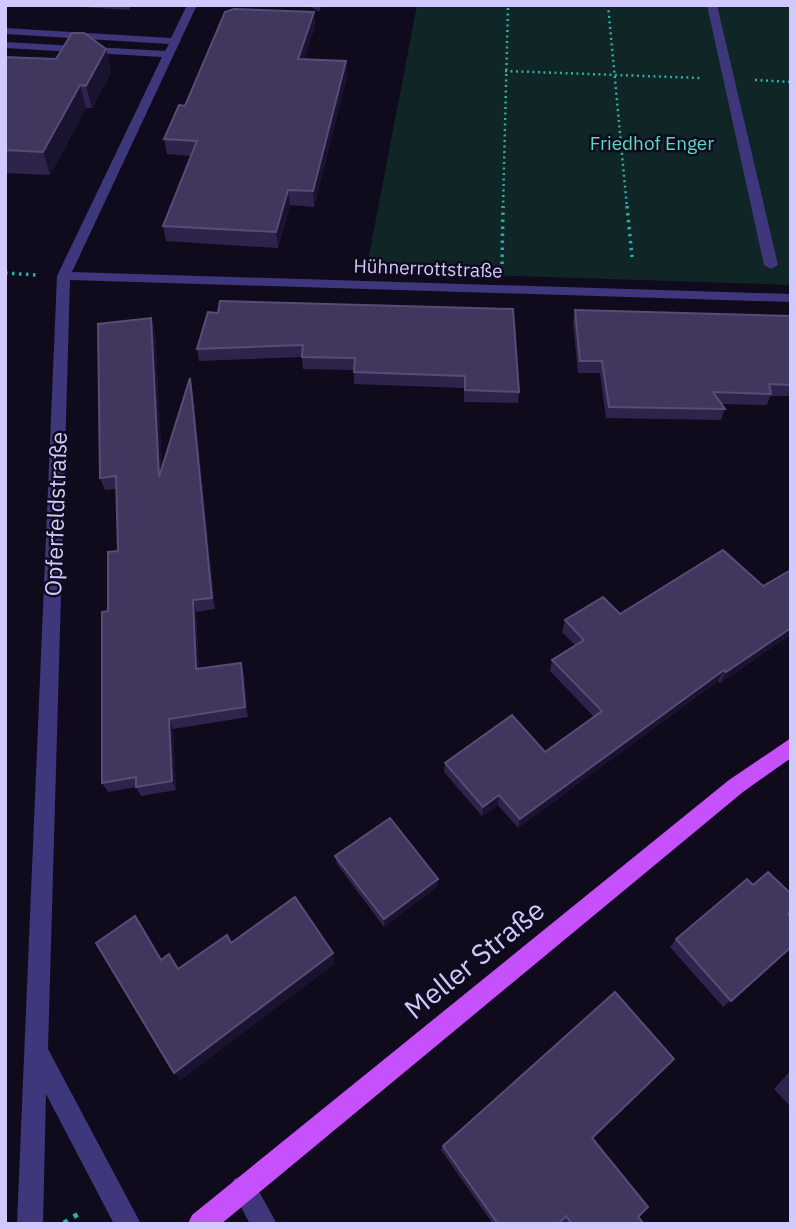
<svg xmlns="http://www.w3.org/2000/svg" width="796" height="1229" font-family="'IBM Plex Sans',sans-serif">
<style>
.green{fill:#0f2526}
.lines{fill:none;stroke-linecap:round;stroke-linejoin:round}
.path-far2{stroke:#2eacac;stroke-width:2.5;stroke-dasharray:2 3.5;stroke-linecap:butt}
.path-far1{stroke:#2eacac;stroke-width:3.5;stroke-dasharray:2.5 4.5;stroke-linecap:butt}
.path{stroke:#2eacac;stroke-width:5;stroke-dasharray:4.5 7;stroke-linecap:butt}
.minor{fill:#3e377b;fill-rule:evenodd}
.major{fill:#c750fd;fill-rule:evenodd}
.wall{fill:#2e244b}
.shaded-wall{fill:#1a1330}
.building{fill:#40365e;stroke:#564d77;stroke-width:2}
.labels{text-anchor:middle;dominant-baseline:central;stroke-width:5;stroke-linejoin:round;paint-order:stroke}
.far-park-label{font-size:19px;fill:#56dcc3;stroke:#0f0b1c}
.far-street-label{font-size:19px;fill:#d1c8fe;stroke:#0f0b1c}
.street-label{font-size:23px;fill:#d1c8fe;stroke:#0f0b1c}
.near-street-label{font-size:28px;fill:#d1c8fe;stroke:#0f0b1c}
</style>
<rect width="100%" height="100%" fill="#0f0b1c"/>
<!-- green -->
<path class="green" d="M417,5H791V285L366,271Z"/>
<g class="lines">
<!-- path-far2 -->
<g class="path-far2">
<path d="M608,5L627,208"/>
<path d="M505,71L700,78"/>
<path d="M755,80L791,82"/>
<path d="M503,208L508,5"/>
</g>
<!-- path-far1 -->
<g class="path-far1">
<path d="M627,206L632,257"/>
<path d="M502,264L503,206"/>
<path d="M5,273L36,275"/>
</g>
<!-- path -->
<path class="path" d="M64,1223L83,1211"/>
<!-- minor -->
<g class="minor">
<path d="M187,5H197L72,272L791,294V302L70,280L48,1049L141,1224H114L46,1094L43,1224H17L57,276L162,57L5,48V42L165,51L169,44L5,34V28L171,38Z"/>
<path d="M707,5H717L778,265L771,269L764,265Z"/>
<path d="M243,1176L252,1179L277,1224H250L231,1188L234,1179Z"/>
</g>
<!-- major -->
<path class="major" d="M791,738V758L743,792L221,1224H188L192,1215L729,780Z"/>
</g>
<!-- wall -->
<g class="wall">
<path d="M65,5H132L129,10L66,6Z"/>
<path d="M308,5H322L319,12Z"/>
<path d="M314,12L315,26L304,59L346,61L347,76L314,207L290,205L278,248L166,241L163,226L191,156L167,154L164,139L185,106Z"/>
<path d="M106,49L111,72L92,108H86L50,175L5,173V57L56,59Z"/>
<path d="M220,301L519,392L518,403L464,402V388L354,384V370L303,369L302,357L199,361L197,349L218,313Z"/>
<path d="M575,310L791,316V396H770L767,405L722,404L725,409L721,420L606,418L600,373H578L573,322Z"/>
<path d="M151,318L155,331L162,469L193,391L215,609L196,612L199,669L241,663L244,674L248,717L173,729L176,790L141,796L136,787L108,792L102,783L108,611L118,551L116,489L105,490L100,478Z"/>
<path d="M791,570V636L786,638L720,683L718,681L518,828L498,805L482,816L444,772L445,763L545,752L594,717L550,671L552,660L575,645L562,632L565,620L620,614L763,586Z"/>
<path d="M335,856L437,887L384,927L337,864Z"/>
<path d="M753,885L788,914L791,947L723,1007L670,947L676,939Z"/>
<path d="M791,1070V1107L774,1089Z"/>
<path d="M592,1138L638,1217L644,1224H564L561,1220L558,1224H493L441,1150L443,1146Z"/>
</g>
<!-- shaded-wall -->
<g class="shaded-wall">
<path d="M314,12L315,26L299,74L298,59Z"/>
<path d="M106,49L111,72L92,108L86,86Z"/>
<path d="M346,61L347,76L314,207L313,191Z"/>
<path d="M80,85L86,108L50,175L43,152Z"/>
<path d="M288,190L290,205L278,248L276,232Z"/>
<path d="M151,318L155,331L163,489L159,477Z"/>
<path d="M190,378L193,391L215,609L212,598Z"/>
<path d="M193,600L196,612L199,680L196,669Z"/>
<path d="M791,628V636L786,638L720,683L726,672Z"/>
<path d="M241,663L244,674L248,717L245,707Z"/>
<path d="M724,670L718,681L518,828L520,819Z"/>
<path d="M169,719L173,729L176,790L172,781Z"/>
<path d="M499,795L498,805L482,816L483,807Z"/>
<path d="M438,879L437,887L384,927V919Z"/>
<path d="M135,916L143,927L168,970L161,960Z"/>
<path d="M333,953L335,964L181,1080L174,1073Z"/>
</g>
<!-- building -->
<g class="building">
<path d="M234,9L314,12L298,59L346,61L313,191L288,190L276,232L163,226L197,141L164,139L179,105L185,106L225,12Z"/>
<path d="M72,33H84L106,49L86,86L80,85L43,152L5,150V57L56,59Z"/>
<path d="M220,301L513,309L519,392L465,390V376L354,372L355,358L302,357L303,345L197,349L208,312L218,313Z"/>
<path d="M575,310L791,316V385L769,384L771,394L713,392L725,409L609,407L602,361H580Z"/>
<path d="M151,318L159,477L190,378L212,598L193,600L196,669L241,663L245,707L169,719L172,781L136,787V777L102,783V612L108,611V552L118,551L116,476L100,478L98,324Z"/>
<path d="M723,550L763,586L791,570V628L726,672L724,670L520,819L499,795L483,807L445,763L512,715L545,752L602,711L552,660L584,640L565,620L603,597L620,614Z"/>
<path d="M390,818L438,879L384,919L335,856Z"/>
<path d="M768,872L791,894V911L788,914L791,917V947L731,1001L676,939L747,879L753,885Z"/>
<path d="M295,897L333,953L174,1073L96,943L135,916L161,960L169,954L178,969L227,935L231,943Z"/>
<path d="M615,992L674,1059L592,1138L648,1207L638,1217L644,1224H572L566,1216L558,1224H498L443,1146Z"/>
</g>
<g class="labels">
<!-- far-park labels -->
<g class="far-park-label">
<text x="652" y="143">Friedhof Enger</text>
</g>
<!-- far-street labels -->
<g class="far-street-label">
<text transform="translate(428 268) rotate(2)">Hühnerrottstraße</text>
</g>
<!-- street labels -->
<g class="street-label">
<text transform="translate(55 514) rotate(-88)">Opferfeldstraße</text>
</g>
<!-- near-street labels -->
<g class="near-street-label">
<text transform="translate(474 959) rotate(-39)">Meller Straße</text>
</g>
</g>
<!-- border -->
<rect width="796" height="1229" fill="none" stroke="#d1c8fe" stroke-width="14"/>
</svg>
